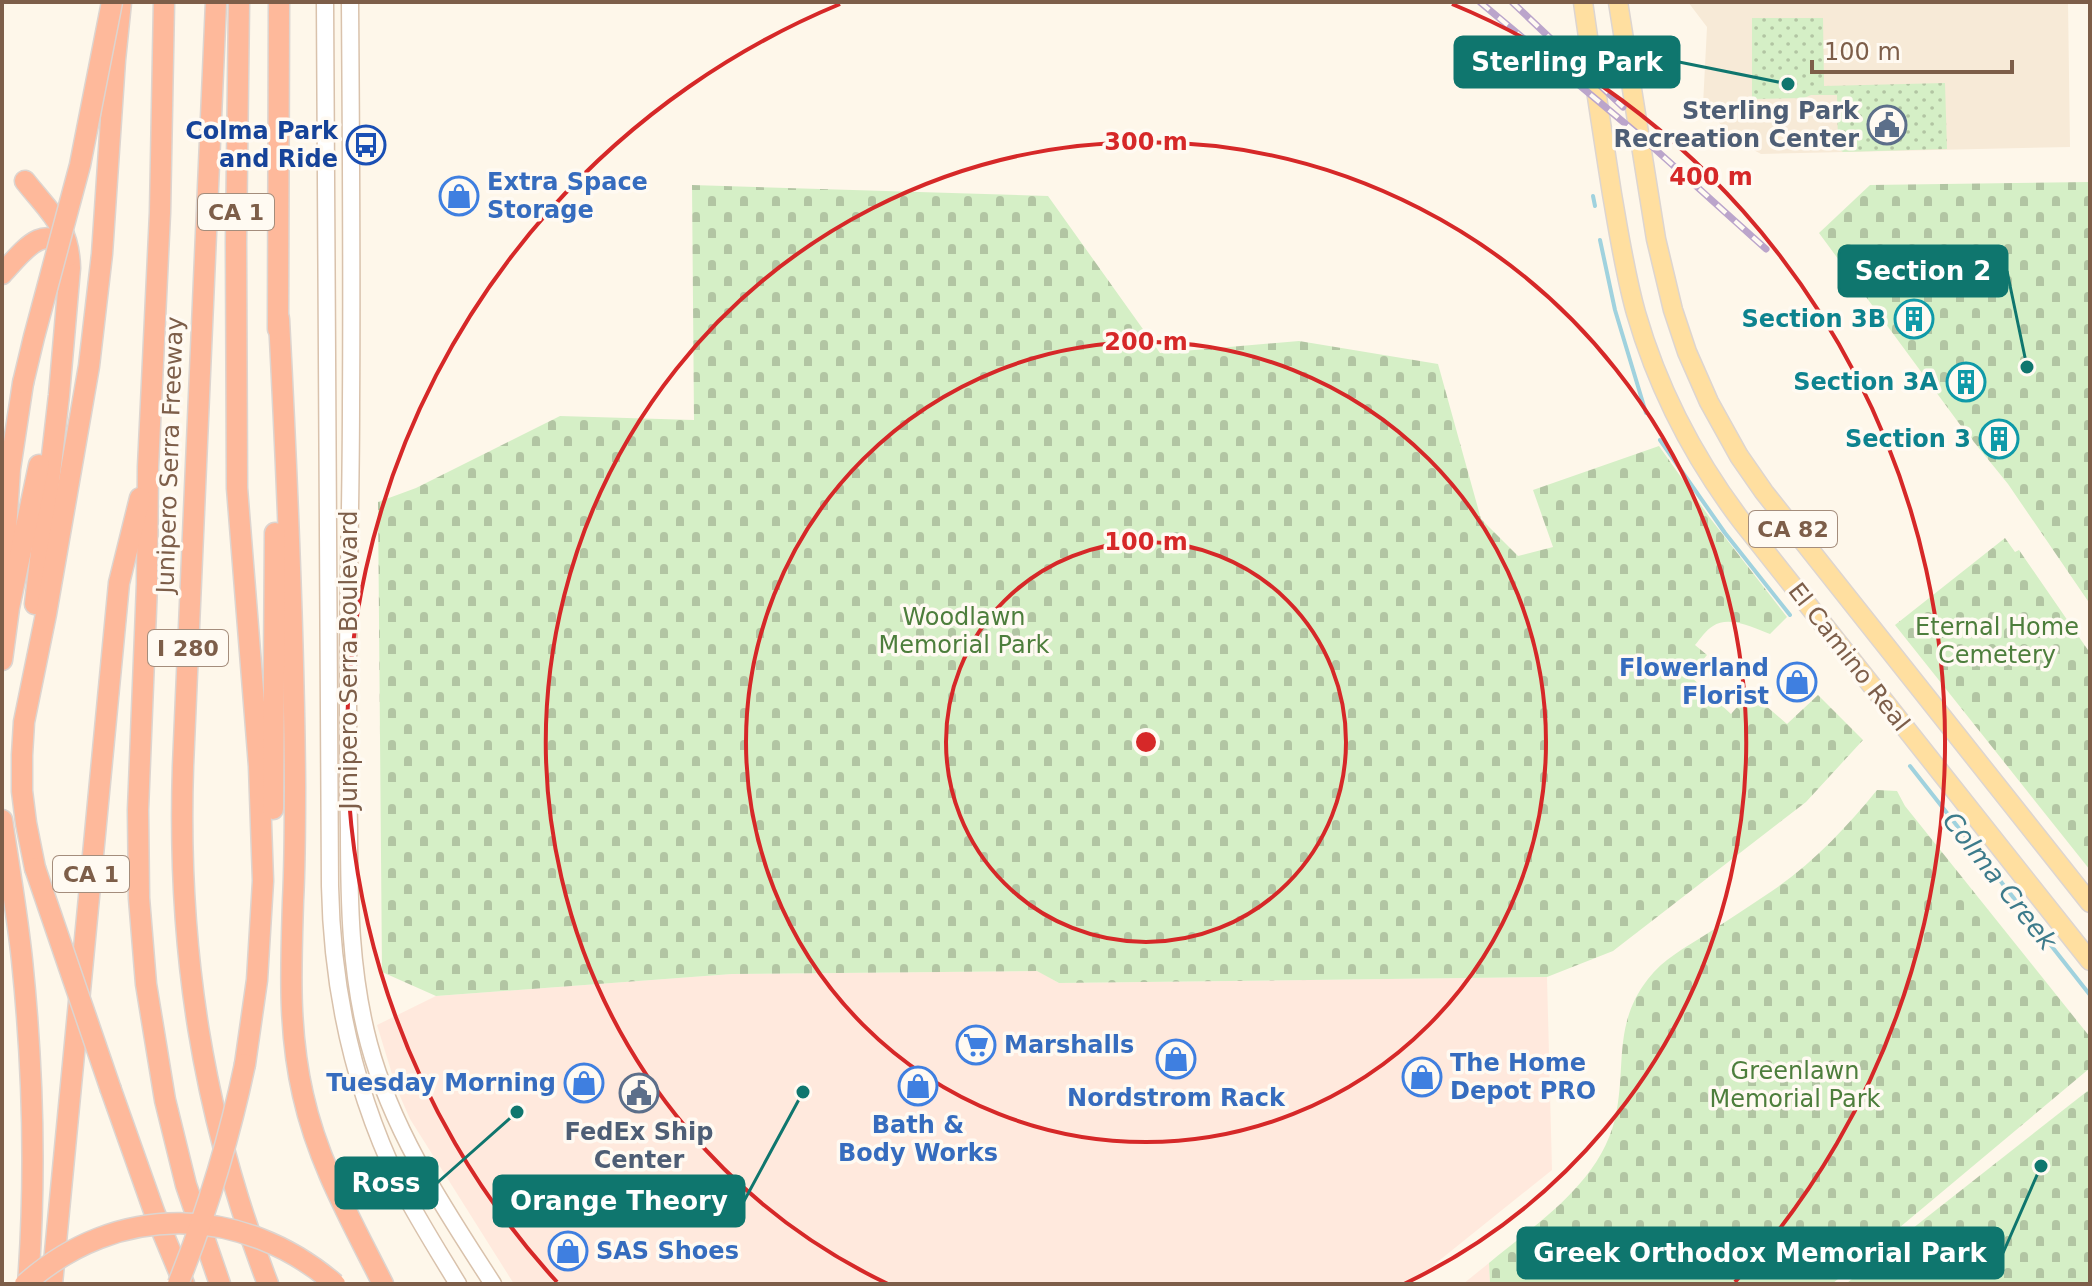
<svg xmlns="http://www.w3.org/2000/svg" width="2092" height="1286" font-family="'DejaVu Sans',sans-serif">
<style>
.residential{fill:#f7ead7}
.commercial{fill:#ffe9dd}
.cemetery{fill:url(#cemetery-stones)}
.park{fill:url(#park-dots)}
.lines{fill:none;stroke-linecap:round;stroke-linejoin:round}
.stream{stroke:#a0d2de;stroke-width:4}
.secondary-casing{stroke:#d9c2ac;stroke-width:19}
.primary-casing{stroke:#ddd5d0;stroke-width:21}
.highway-casing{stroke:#ddd5d0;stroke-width:23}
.secondary{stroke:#fff;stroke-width:16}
.primary{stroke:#ffdfa0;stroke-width:18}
.highway{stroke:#feb99b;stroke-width:20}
.rail-casing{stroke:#bba5cb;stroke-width:7}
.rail{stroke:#fffaf2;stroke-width:4;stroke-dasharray:12;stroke-linecap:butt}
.highway-bridge-casing{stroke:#ddd5d0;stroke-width:23;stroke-linecap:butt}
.highway-bridge{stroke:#feb99b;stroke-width:20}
.ring{fill:none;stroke:#d62828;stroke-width:4}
.labels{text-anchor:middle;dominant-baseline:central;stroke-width:7;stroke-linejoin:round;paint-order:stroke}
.shield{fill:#fffaf2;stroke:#a48d7c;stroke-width:2}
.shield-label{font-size:22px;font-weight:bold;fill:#7d5e49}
.service-label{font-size:24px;font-weight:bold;fill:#4e5e75;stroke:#fffaf2;text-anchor:end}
.transit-label{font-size:24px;font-weight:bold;fill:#164399;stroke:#fffaf2;text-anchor:end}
.shop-label{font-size:24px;font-weight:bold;fill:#366cbe;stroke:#fffaf2;text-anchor:start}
.culture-label{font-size:24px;font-weight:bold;fill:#0d838f;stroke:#fffaf2;text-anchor:end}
.street-label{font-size:24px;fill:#7d5e49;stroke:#fffaf2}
.park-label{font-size:24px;fill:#4d7e3c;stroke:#fffaf2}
.water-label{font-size:26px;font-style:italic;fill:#3d7b8b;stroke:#fffaf2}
.centre{fill:#d62828;stroke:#fffaf2;stroke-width:4}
.ring-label{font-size:24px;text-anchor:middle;font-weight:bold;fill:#d62828;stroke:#fffaf2;stroke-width:7;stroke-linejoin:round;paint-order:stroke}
.leader{fill:none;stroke:#0f766e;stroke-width:3}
.callout-dot{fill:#0f766e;stroke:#fffaf2;stroke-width:3}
.callout{fill:#0f766e;stroke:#0f766e;stroke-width:3}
.callout-label{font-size:26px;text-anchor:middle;font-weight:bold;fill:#fff}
</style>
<defs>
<pattern id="cemetery-stones" width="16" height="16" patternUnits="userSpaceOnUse" patternTransform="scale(2)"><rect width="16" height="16" fill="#d5efc6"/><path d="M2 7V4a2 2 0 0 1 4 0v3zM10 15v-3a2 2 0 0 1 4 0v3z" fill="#b2c5a3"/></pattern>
<pattern id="park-dots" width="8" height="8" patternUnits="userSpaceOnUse" patternTransform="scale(2)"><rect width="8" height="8" fill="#d5efc6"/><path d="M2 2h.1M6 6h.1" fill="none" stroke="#b2c5a3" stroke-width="1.8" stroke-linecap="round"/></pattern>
</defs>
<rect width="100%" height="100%" fill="#fef7ea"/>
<!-- residential -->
<path class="residential" d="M1688,2H2068L2070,147L1761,154L1739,142L1723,127L1703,105L1707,27Z"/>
<!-- commercial -->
<g class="commercial">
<path d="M1038,971L1059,983L1547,977L1552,1170L1410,1284H514L410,1119L396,1087L377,1025L436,996L732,974Z"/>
<path d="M1489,1263L1490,1284H1463Z"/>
</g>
<!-- cemetery -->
<g class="cemetery">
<path d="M2090,182V604L2008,484L1961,426L1819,233L1870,185Z"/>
<path d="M692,185L1048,196L1160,353L1299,341L1438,364L1481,519L1518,556L1553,547L1533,490L1659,446L1710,518L1787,617L1770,634C1754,628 1729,615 1713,626C1706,630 1700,639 1695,645L1707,655L1690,676L1731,714L1750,692L1787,724L1818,695L1863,740L1806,802L1613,951L1547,977L1059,983L1037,971L732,974L436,996L382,972L378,502L416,488L560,416L694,420Z"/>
<path d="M2005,538L2015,552L2019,550L2090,653V870L1895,625Z"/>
<path d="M1877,790L1897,791L1905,806L2090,1037V1068L1832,1284H1490L1489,1263C1537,1223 1599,1184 1615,1119C1627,1068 1612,1025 1648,979C1663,959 1685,948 1705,935C1728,920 1750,906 1772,891C1812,864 1847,827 1877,790Z"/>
<path d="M2090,1089V1284H1846L1894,1243Z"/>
</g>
<!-- park -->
<path class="park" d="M1752,18H1823L1824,86L1945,83L1947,149L1843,152L1840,150L1838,145L1837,95H1811L1804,98L1752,99Z"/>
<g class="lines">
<!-- stream -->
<g class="stream">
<path d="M1593,196L1595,206"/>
<path d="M1600,240L1615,310L1646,413"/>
<path d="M1660,440L1725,533L1790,615"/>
<path d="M1910,766L2090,995"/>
</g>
<!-- secondary casing -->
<g class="secondary-casing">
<g id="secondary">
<path d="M325,2L330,886C332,989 354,1090 399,1183C417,1218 438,1251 458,1284"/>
<path d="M350,2C351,136 352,271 351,405C351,495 348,586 348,676C348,727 348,777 349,828C349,901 350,973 369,1044C393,1133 444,1208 493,1284"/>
</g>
</g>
<!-- primary casing -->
<g class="primary-casing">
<g id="primary">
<path d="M1583,2C1592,66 1602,130 1612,194C1619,234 1625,274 1636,313C1658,389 1695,460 1743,523L2090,961"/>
<path d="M1618,2L1656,239L1673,310L1687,352L1709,402L1739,456L1764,492L2090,903"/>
</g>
</g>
<!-- highway casing -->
<g class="highway-casing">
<g id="highway">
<path d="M164,2L160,213L148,467L147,584L138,810L139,898L146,984L165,1100L186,1185L220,1284"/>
<path d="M216,2L183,766C177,949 202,1113 268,1284"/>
<path d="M239,2L236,242L237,488L259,766L263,881L257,980L245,1064"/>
<path d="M25,181C50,213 69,225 70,268L59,395L35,604"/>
<path d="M2,274C20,255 47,215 68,256"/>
<path d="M279,319C287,474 294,630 295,786C295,824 295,863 293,901C291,967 288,1030 303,1095C318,1163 352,1222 383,1284"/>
<path d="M278,329L279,2"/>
<path d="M2,590L10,469L23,383"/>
<path d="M2,660L9,608L39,465"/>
<path d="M273,809L275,533"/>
<path d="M2,820C9,867 17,913 22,960C33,1067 36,1176 28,1284"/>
<path d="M35,868L26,823L22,791V755L24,722L46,614L89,366L102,254L115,60L121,2"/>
<path d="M111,1090L155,1214L184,1284"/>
<path d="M52,1284L119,583L140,498"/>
</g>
</g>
<!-- secondary -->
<use href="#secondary" class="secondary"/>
<!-- primary -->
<use href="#primary" class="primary"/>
<!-- highway -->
<use href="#highway" class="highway"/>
<!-- rail casing -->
<g class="rail-casing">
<g id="rail">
<path d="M1480,2L1646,141L1766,249"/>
<path d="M1512,2L1623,107"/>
</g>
</g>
<!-- rail -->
<use href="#rail" class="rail"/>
<!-- highway-bridge casing -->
<g class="highway-bridge-casing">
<g id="highway-bridge">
<path d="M23,383L34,337L80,165L112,2"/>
<path d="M35,868L111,1090"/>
<path d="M25,1284C117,1202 242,1204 335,1284"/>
<path d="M178,1284C207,1212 229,1140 245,1064"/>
</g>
</g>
<!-- highway-bridge -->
<use href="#highway-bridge" class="highway-bridge"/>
</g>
<!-- distance rings -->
<g class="ring">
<circle cx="1146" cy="742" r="200"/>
<circle cx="1146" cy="742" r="400"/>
<path d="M888 1284A600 600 0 1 1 1404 1284"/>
<path d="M557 1282A799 799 0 0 1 840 4M1452 4A799 799 0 0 1 1735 1282"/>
</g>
<!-- icons -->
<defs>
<g id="civic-ring" transform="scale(2)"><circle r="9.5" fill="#fffaf2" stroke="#5c6f8a" stroke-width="1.5"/><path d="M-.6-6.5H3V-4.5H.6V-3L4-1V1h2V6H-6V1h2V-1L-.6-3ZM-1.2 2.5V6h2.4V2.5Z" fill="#5c6f8a"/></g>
<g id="bus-ring" transform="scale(2)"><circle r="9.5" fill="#fffaf2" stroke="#1a4fb4" stroke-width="1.5"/><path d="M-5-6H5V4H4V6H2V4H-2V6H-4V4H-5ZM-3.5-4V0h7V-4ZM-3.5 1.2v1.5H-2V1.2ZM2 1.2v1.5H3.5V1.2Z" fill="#1a4fb4"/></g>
<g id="shop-ring" transform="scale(2)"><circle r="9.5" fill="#fffaf2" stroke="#3f7fe0" stroke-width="1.5"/><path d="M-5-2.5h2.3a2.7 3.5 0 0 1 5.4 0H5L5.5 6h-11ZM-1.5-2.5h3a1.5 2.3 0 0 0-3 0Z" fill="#3f7fe0"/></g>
<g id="building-ring" transform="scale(2)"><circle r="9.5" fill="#fffaf2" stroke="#0f9aa8" stroke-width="1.5"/><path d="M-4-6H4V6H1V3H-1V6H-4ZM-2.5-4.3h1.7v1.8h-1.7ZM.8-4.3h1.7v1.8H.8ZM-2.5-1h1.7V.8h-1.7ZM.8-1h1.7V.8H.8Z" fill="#0f9aa8"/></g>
<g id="supermarket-ring" transform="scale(2)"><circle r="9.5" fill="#fffaf2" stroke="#3f7fe0" stroke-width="1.5"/><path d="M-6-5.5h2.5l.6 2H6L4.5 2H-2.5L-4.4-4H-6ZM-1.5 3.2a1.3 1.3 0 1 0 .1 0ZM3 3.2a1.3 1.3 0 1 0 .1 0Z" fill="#3f7fe0"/></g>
</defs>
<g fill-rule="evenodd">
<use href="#civic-ring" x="1887" y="125"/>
<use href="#bus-ring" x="366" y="145"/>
<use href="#shop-ring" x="459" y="196"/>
<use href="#building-ring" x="1914" y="319"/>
<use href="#building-ring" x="1966" y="382"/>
<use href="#building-ring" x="1999" y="439"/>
<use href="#shop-ring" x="1797" y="682"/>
<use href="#supermarket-ring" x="976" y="1045"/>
<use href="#shop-ring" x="1176" y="1059"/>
<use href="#shop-ring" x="1422" y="1077"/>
<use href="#shop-ring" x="584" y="1083"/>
<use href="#shop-ring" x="918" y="1086"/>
<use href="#civic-ring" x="639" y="1093"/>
<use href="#shop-ring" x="568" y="1251"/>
</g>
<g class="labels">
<!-- shield labels -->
<g class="shield">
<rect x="198" y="194" width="76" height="36" rx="6"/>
<rect x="1749" y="511" width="88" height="36" rx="6"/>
<rect x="148" y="630" width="80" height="36" rx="6"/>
<rect x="53" y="856" width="76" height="36" rx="6"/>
</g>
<g class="shield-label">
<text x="236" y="212">CA 1</text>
<text x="1793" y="529">CA 82</text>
<text x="188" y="648">I 280</text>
<text x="91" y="874">CA 1</text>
</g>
<!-- service labels -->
<g class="service-label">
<text x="1859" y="111">Sterling Park<tspan x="1859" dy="28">Recreation Center</tspan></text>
<text x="639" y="1132" text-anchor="middle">FedEx Ship<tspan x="639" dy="28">Center</tspan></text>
</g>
<!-- transit labels -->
<g class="transit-label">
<text x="338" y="131">Colma Park<tspan x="338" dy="28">and Ride</tspan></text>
</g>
<!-- shop labels -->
<g class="shop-label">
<text x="487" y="182">Extra Space<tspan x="487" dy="28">Storage</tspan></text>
<text x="1769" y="668" text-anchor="end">Flowerland<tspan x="1769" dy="28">Florist</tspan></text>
<text x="1004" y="1045">Marshalls</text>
<text x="1450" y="1063">The Home<tspan x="1450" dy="28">Depot PRO</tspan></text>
<text x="556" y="1083" text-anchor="end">Tuesday Morning</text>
<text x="1176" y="1098" text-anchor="middle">Nordstrom Rack</text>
<text x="918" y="1125" text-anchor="middle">Bath &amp;<tspan x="918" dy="28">Body Works</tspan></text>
<text x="596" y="1251">SAS Shoes</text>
</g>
<!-- culture labels -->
<g class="culture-label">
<text x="1886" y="319">Section 3B</text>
<text x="1938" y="382">Section 3A</text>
<text x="1971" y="439">Section 3</text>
</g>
<!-- street labels -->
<g class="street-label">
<text transform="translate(170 455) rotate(-88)">Junipero Serra Freeway</text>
<text transform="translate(1849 657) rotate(52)">El Camino Real</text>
<text transform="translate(349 660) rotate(-90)">Junipero Serra Boulevard</text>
</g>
<!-- park labels -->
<g class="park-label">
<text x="964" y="617">Woodlawn<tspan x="964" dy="28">Memorial Park</tspan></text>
<text x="1997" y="627">Eternal Home<tspan x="1997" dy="28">Cemetery</tspan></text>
<text x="1795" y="1071">Greenlawn<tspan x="1795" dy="28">Memorial Park</tspan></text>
</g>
<!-- water labels -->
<g class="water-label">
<text transform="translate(2000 881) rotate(52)">Colma Creek</text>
</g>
</g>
<circle cx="1146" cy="742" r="12" class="centre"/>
<g class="ring-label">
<text x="1146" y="150">300 m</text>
<text x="1711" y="185">400 m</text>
<text x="1146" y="350">200 m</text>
<text x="1146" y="550">100 m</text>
</g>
<!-- callouts -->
<path class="leader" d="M1788 84L1679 62M2027 367L2007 271M517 1112L437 1183M803 1092L744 1201M2041 1166L2003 1253"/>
<g class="callout-dot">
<circle cx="1788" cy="84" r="8"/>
<circle cx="2027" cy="367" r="8"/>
<circle cx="517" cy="1112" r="8"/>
<circle cx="803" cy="1092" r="8"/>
<circle cx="2041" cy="1166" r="8"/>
</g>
<g class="callout">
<rect x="1455" y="37" width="224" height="50" rx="8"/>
<rect x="1839" y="246" width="168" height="50" rx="8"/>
<rect x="336" y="1158" width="101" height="50" rx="8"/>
<rect x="494" y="1176" width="250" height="50" rx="8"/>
<rect x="1518" y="1228" width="485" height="50" rx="8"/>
</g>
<g class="callout-label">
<text x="1567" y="71">Sterling Park</text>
<text x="1923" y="280">Section 2</text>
<text x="386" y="1192">Ross</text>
<text x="619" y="1210">Orange Theory</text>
<text x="1760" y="1262">Greek Orthodox Memorial Park</text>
</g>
<!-- border -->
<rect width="2092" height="1286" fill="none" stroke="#7d5e49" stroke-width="8"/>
<!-- scale -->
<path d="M1812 60v12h200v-12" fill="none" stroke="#7d5e49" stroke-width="4"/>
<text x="1824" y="60" font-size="24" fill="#7d5e49" stroke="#fffaf2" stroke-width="6" paint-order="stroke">100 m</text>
</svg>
